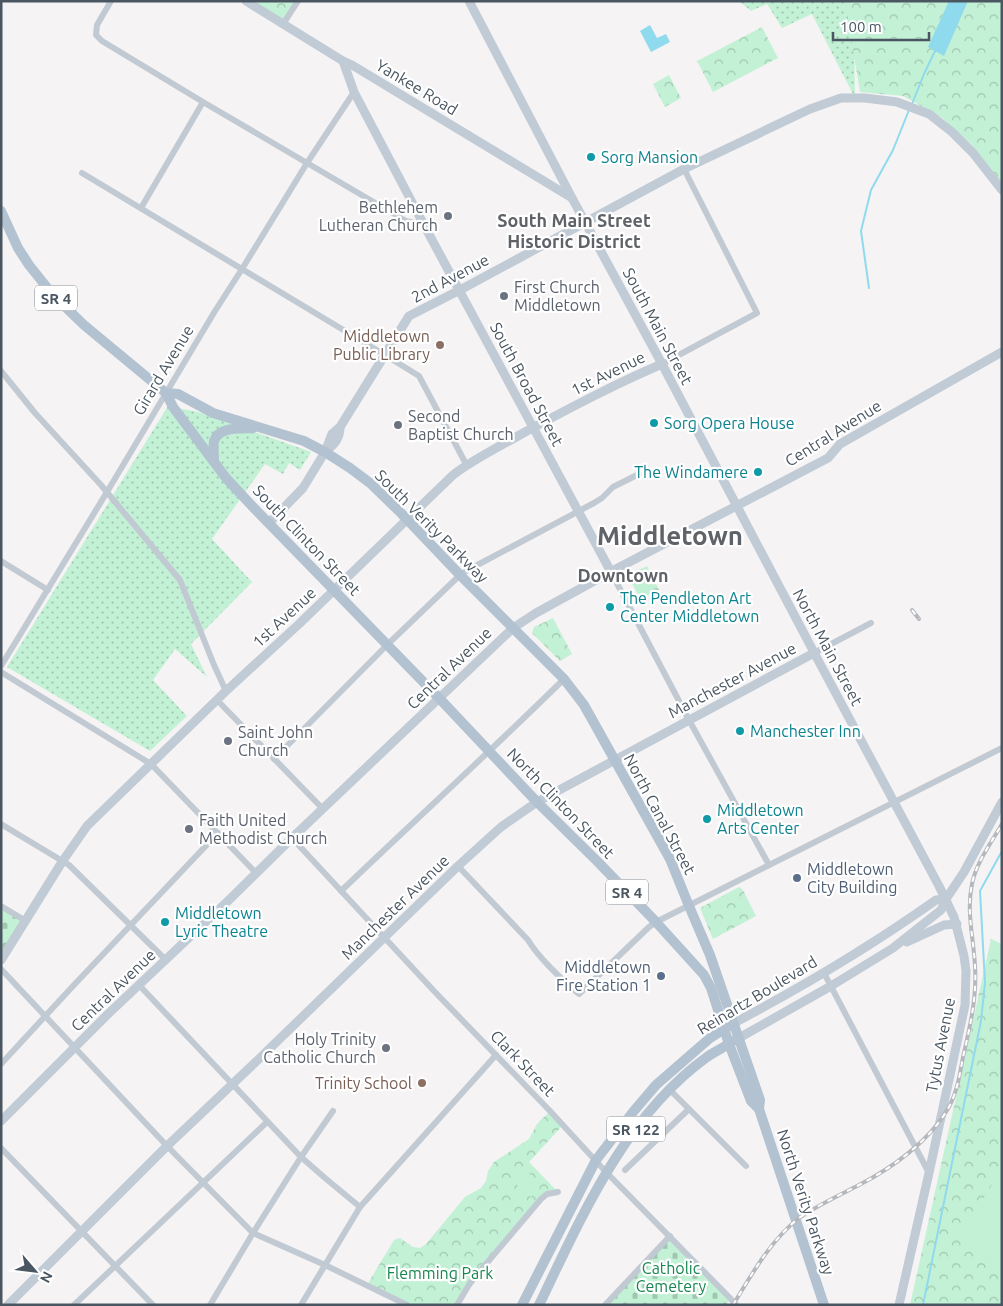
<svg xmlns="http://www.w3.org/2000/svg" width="1003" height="1306" font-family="Ubuntu,sans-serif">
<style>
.grass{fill:url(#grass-dots)}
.forest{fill:url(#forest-crowns)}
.cemetery{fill:url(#cemetery-stones)}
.garden{fill:#c3f1d5}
.water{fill:#90daee}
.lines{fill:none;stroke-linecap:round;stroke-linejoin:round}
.stream{stroke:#90daee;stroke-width:2}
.street{stroke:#c1cad2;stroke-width:6}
.secondary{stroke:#c1cbd6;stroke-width:9}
.primary{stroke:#b3c2d1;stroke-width:10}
.rail-casing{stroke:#b5b8bd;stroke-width:4}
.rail{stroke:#fff;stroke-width:2;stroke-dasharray:5.5;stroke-linecap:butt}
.culture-dot{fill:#0f9aa8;stroke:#fff;stroke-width:2}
.worship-dot{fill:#6b7280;stroke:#fff;stroke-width:2}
.education-dot{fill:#8d6e63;stroke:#fff;stroke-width:2}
.service-dot{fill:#5c6f8a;stroke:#fff;stroke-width:2}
.labels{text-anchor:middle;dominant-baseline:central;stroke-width:4.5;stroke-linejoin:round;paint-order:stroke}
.shield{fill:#fff;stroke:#808990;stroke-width:1}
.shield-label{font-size:15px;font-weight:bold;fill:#4a5661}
.street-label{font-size:16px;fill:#4a5661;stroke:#fff}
.culture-label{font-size:16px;fill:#0d838f;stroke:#fff;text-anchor:start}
.worship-label{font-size:16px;fill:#5b616d;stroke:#fff;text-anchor:start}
.education-label{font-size:16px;fill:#785e54;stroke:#fff;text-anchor:end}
.service-label{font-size:16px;fill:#4e5e75;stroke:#fff;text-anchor:start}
.park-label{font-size:16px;fill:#17864f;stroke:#fff}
.neighbourhood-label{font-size:18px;font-weight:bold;fill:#5f6368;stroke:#fff}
.town-label{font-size:26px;font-weight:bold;fill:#5f6368;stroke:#fff}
</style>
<defs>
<pattern id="grass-dots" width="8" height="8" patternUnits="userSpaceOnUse" patternTransform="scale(1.25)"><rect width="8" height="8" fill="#c3f1d5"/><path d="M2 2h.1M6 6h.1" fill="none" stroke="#a0c6b0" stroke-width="1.8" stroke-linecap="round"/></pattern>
<pattern id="forest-crowns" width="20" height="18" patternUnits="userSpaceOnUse" patternTransform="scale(1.25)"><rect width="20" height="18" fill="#c3f1d5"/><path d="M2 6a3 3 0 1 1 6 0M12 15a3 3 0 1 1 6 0" fill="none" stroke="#a0c6b0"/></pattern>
<pattern id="cemetery-stones" width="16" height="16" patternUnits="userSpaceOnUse" patternTransform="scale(1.25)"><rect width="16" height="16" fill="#c3f1d5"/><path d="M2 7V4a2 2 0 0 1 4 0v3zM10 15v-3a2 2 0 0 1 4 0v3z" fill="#a0c6b0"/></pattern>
</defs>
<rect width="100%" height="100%" fill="#f5f3f3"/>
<!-- grass -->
<g class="grass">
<path d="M739,1H846L854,33L855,98L812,14L782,28L767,4L751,11Z"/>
<path d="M168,406L198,412L311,452L300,470L289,463L283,474L265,464L212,539L252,582L191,644L207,677L175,649L153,680L187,716L150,751L7,667Z"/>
</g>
<!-- forest -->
<g class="forest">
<path d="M246,1H298L283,24Z"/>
<path d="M845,1H1002V183L971,144L941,117L903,96L860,92Z"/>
<path d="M762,27L778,58L713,92L697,61Z"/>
<path d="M669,75L681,98L665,107L653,84Z"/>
<path d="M647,566L659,590L640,599L628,575Z"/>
<path d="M553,618L572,654L560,661L532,633L534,627Z"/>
<path d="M739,887L743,890L756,916L713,939L700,908Z"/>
<path d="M991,939L1002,944V1305H910Z"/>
<path d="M550,1111L563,1125L529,1162L558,1192L541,1199L457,1305H407L367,1285L394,1240L400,1238L413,1247L420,1248L426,1244L465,1197L481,1188L486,1181L488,1171L494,1162L529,1139L537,1124Z"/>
</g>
<!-- cemetery -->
<g class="cemetery">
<path d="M1,906L26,921L1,960Z"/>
<path d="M670,1236L730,1298L726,1305H605Z"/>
</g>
<!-- garden -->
<g class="garden">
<path d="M523,1168L542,1184L531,1197L512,1181Z"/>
<path d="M1002,1168V1261L1001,1263L960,1238Z"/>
</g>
<!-- water -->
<g class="water">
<path d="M949,1H968L944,56L928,47Z"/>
<path d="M650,25L657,38L666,34L670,42L651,52L640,31Z"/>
</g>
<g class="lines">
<!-- stream -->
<g class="stream">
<path d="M912,104L924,74L935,51"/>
<path d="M869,288L861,231L871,190L893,150L909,110"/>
<path d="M923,1305L981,1021L985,983L980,891L1002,851"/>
</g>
<!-- street -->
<g class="street">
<path d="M111,1L97,25L96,35L102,41L203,102L406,221L424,225"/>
<path d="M283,24L298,1"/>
<path d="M82,173L385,355L419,376L466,464"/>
<path d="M141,208L203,102"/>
<path d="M662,364L757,313L684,169"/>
<path d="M1,371L35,413L101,485L180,580L214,665L226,691"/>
<path d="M1,561L48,590"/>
<path d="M611,572L689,720L769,865"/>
<path d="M814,653L871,623"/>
<path d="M1,666L107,492L215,311L242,269L307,163L354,92"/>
<path d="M1,672L151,764L256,873"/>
<path d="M217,700L323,809"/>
<path d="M274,759L387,645L460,575L468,570L594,503L602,498L613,487L639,474"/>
<path d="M1,824L69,865L166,960"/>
<path d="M292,838L434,991L550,1111L606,1172L730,1298L736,1305"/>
<path d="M458,866L528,940C538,957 564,982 579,994L649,927L656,922L1002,748"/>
<path d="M341,891C415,820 491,751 564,679"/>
<path d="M1,906L26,921"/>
<path d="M1,969L167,1146L253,1233L325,1265L407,1305"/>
<path d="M824,973L929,1173"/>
<path d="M139,985L301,1157L325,1178L360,1207"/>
<path d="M1,1064L73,986L218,833"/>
<path d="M670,1090L746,1166"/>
<path d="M1,1148L153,1305"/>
<path d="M625,1170L689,1109"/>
<path d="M74,1305L267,1122"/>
<path d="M210,1305L253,1233L301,1157L333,1111"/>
<path d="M301,1305L360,1207L496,1055"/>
<path d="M457,1305L470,1283L541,1199L547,1194L558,1192"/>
<path d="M605,1305L670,1236"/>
</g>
<!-- secondary -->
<g class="secondary">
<path d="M246,1L343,61L352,65L572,198"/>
<path d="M469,1L572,198L662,364L818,660L939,886L954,917L964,956L966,971L965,1005L929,1173L899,1305"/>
<path d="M343,61L354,92L424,225L611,572"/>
<path d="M326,451C335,444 340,438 340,427"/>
<path d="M269,523L303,488L325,452L332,434L340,427L409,316L460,290L684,169L810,109L841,98H865L897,102L929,114L952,132L973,153L1002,190"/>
<path d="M907,942L944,925L957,924"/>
<path d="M1,960L62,862L87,826L226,691L299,624L453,475C475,458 501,446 525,432C570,408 615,384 662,364"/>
<path d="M734,1023C804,986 871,946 936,900L946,899"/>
<path d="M739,1038L831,986L893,948L941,910L946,899L964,872L1002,802"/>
<path d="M1,1121L108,1014L230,899L292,838L513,628L536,613L616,569L828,458L840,444L1002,352"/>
<path d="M8,1305L167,1146L262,1056L458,866L501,827L537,802L814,653"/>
</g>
<!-- primary -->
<g class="primary">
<path d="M1,211L18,248L29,265L53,295L84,325L166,393L178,394L213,413L304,441L325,452L350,468L370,483L401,513L460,575L564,679L584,705L670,859L689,906L710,955L760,1100L759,1109L824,1305"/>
<path d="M166,393L173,407L226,478L253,507L439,698L537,802L597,861L656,922L704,975L711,988L729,1044L751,1101L759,1109"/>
<path d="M214,461C214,455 213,447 214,441C219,426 241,429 253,428"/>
<path d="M522,1305L596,1160L633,1112L656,1085L710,1038L729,1026"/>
<path d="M539,1305C582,1216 624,1117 707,1057C716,1051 725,1047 733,1041"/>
</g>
<!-- rail casing -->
<g class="rail-casing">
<g id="rail">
<path d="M912,610L919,619"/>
<path d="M733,1305C752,1274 770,1241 799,1218C818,1205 838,1196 859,1185C892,1168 930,1141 949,1107C957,1092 960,1074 963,1057C970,1027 977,997 975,967C974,939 966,913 972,884C976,863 991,843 1002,824"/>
</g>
</g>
<!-- rail -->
<use href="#rail" class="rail"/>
</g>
<!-- markers -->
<g class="culture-dot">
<circle cx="591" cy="157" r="5"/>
<circle cx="654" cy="423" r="5"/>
<circle cx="758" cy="472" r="5"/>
<circle cx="610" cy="607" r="5"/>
<circle cx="740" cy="731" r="5"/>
<circle cx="707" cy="819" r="5"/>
<circle cx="165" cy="922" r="5"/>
</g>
<g class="worship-dot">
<circle cx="448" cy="216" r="5"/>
<circle cx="504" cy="296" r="5"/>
<circle cx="398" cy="425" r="5"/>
<circle cx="228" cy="741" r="5"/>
<circle cx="189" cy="829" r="5"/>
<circle cx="386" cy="1048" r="5"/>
</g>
<g class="education-dot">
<circle cx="440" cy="345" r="5"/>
<circle cx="422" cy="1083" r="5"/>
</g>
<g class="service-dot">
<circle cx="797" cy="878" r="5"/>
<circle cx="661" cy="976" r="5"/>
</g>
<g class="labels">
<!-- shield labels -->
<g class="shield">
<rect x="35" y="285.5" width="42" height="25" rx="4"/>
<rect x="606" y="879.5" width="42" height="25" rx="4"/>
<rect x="607" y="1116.5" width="58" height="25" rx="4"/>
</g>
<g class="shield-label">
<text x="56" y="298">SR 4</text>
<text x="627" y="892">SR 4</text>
<text x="636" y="1129">SR 122</text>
</g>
<!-- street labels -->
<g class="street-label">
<text transform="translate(417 87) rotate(31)">Yankee Road</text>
<text transform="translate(450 278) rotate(-28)">2nd Avenue</text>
<text transform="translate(658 326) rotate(62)">South Main Street</text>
<text transform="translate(163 370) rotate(-59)">Girard Avenue</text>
<text transform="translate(608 373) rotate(-26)">1st Avenue</text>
<text transform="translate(527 384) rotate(62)">South Broad Street</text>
<text transform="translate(833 433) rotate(-32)">Central Avenue</text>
<text transform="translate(432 526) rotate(45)">South Verity Parkway</text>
<text transform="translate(307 540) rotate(46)">South Clinton Street</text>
<text transform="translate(284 617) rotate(-43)">1st Avenue</text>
<text transform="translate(828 647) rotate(62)">North Main Street</text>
<text transform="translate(449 668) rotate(-44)">Central Avenue</text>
<text transform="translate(732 680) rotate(-28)">Manchester Avenue</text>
<text transform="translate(561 803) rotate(46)">North Clinton Street</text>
<text transform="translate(660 814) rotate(62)">North Canal Street</text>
<text transform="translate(395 907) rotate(-44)">Manchester Avenue</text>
<text transform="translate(113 990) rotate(-44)">Central Avenue</text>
<text transform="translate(757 995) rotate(-31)">Reinartz Boulevard</text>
<text transform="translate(940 1045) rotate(-79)">Tytus Avenue</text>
<text transform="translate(523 1063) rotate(46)">Clark Street</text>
<text transform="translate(806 1202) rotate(72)">North Verity Parkway</text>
</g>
<!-- culture labels -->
<g class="culture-label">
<text x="601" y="157">Sorg Mansion</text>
<text x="664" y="423">Sorg Opera House</text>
<text x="748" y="472" text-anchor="end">The Windamere</text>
<text x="620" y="598">The Pendleton Art<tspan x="620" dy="18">Center Middletown</tspan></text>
<text x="750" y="731">Manchester Inn</text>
<text x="717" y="810">Middletown<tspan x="717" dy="18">Arts Center</tspan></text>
<text x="175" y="913">Middletown<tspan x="175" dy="18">Lyric Theatre</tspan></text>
</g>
<!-- worship labels -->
<g class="worship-label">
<text x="438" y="207" text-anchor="end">Bethlehem<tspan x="438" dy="18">Lutheran Church</tspan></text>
<text x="514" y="287">First Church<tspan x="514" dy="18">Middletown</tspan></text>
<text x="408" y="416">Second<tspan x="408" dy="18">Baptist Church</tspan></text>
<text x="238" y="732">Saint John<tspan x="238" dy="18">Church</tspan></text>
<text x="199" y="820">Faith United<tspan x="199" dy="18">Methodist Church</tspan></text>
<text x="376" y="1039" text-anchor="end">Holy Trinity<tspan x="376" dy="18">Catholic Church</tspan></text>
</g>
<!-- education labels -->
<g class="education-label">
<text x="430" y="336">Middletown<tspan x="430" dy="18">Public Library</tspan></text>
<text x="412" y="1083">Trinity School</text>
</g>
<!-- service labels -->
<g class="service-label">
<text x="807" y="869">Middletown<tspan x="807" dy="18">City Building</tspan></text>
<text x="651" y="967" text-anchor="end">Middletown<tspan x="651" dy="18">Fire Station 1</tspan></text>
</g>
<!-- park labels -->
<g class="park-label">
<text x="671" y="1268">Catholic<tspan x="671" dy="18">Cemetery</tspan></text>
<text x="440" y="1273">Flemming Park</text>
</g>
<!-- neighbourhood labels -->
<g class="neighbourhood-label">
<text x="574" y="220">South Main Street<tspan x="574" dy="21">Historic District</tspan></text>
<text x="623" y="575">Downtown</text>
</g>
<!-- town labels -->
<g class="town-label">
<text x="670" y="535">Middletown</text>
</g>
</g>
<!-- border -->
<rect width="1003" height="1306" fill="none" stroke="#4a5661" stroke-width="5"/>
<!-- north arrow -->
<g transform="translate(35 1271) rotate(118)" stroke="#ffffff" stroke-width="4" paint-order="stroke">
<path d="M0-4L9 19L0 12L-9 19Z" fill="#4a5661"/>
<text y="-8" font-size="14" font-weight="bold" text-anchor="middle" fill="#4a5661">N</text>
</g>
<!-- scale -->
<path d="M833 32v8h96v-8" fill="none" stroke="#4a5661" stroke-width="2.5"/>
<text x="840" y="32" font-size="15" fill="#4a5661" stroke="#ffffff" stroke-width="4" paint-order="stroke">100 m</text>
</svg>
